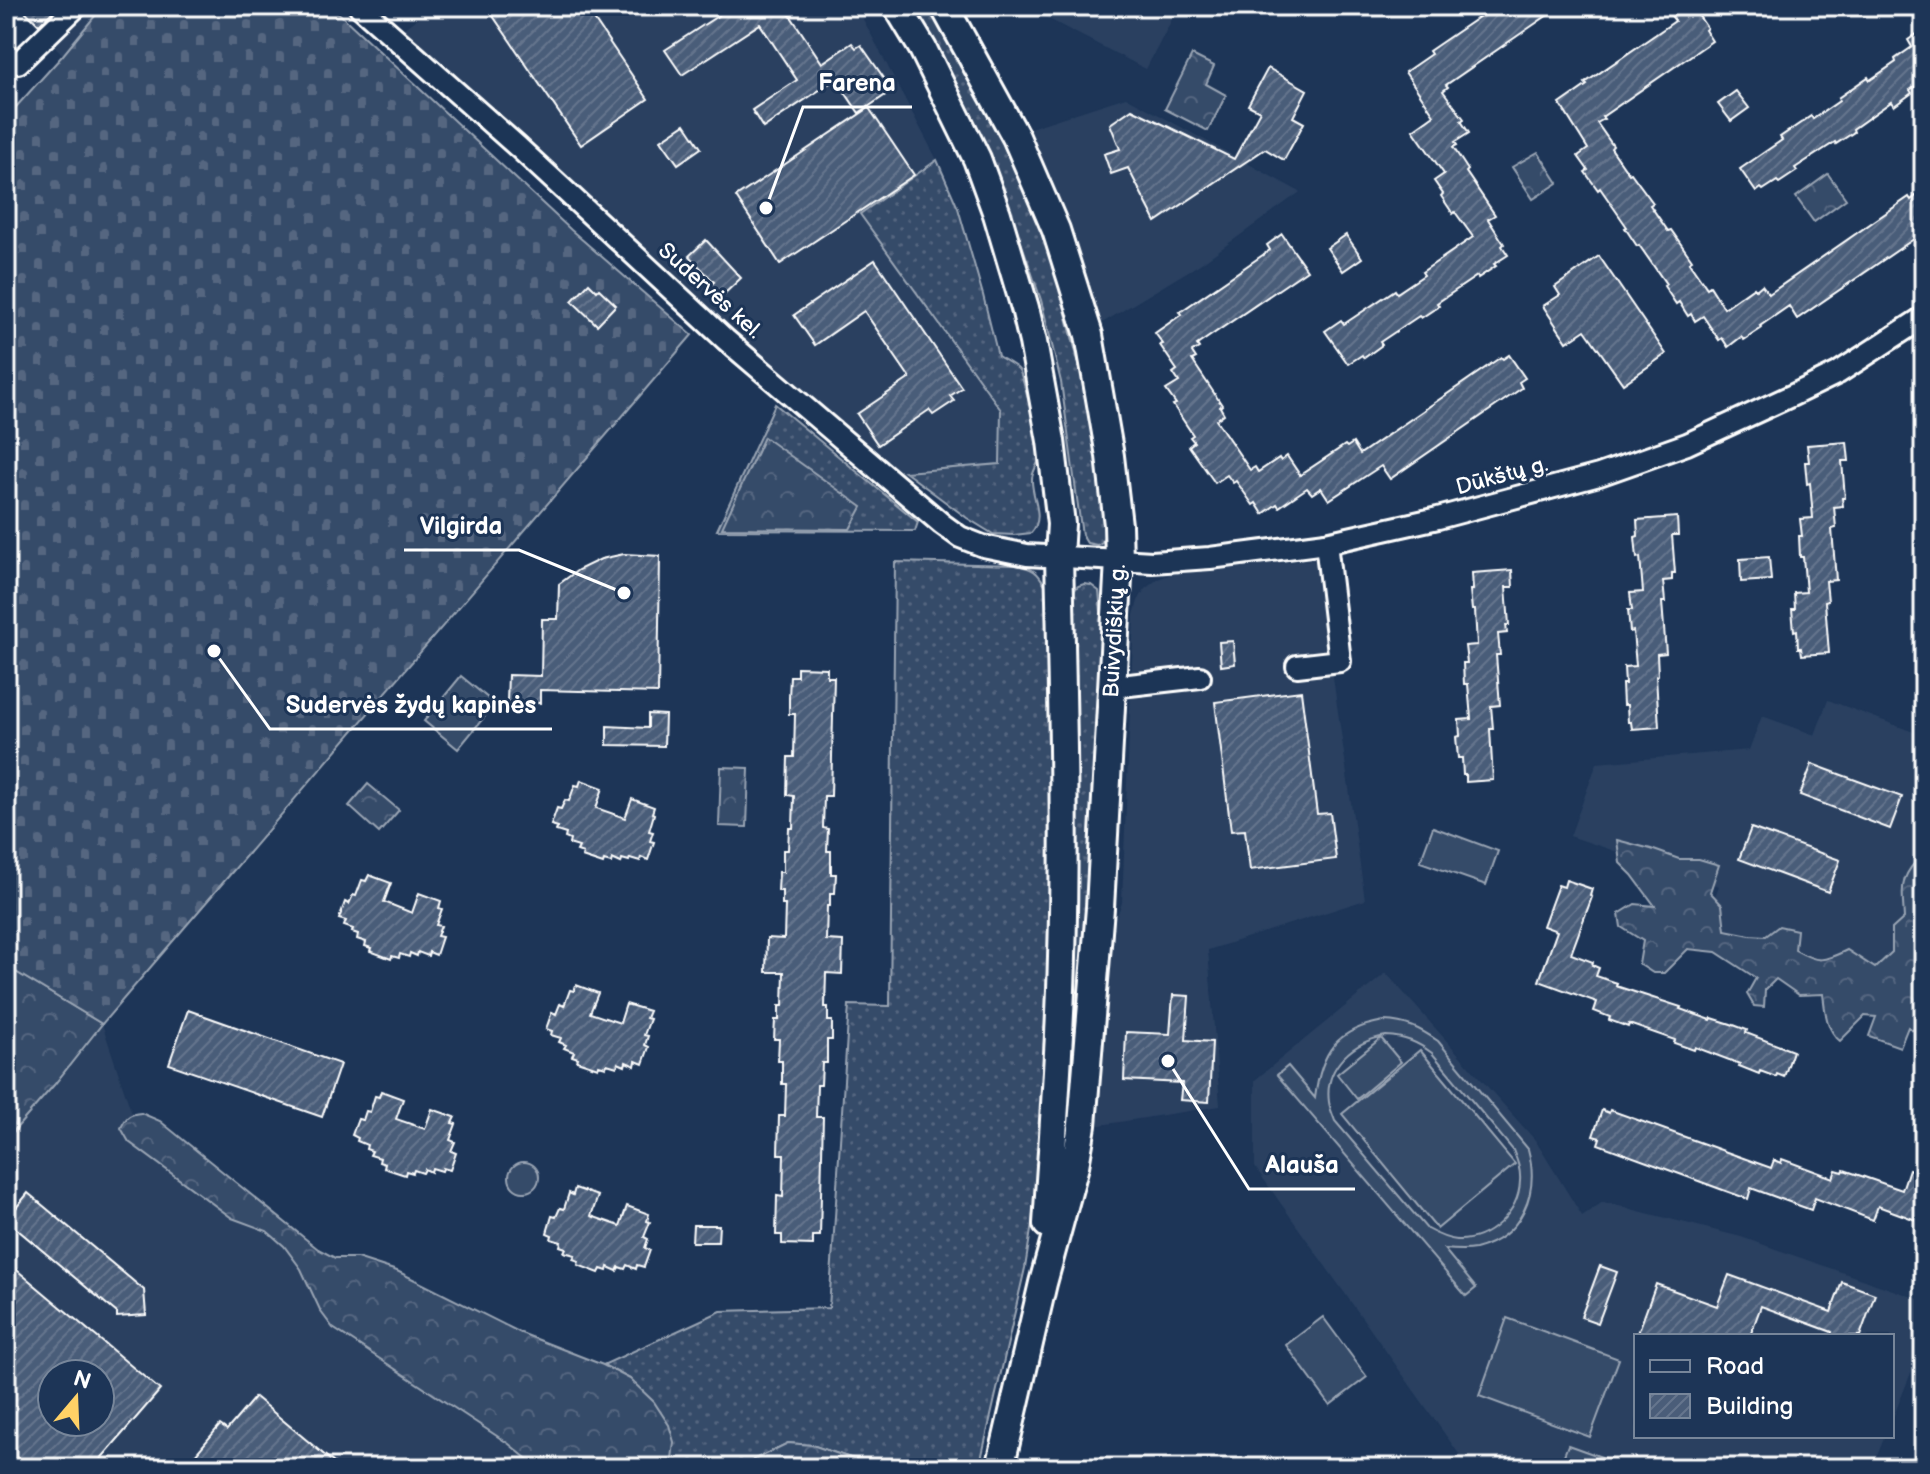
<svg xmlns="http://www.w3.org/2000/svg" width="1930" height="1474" font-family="'Balsamiq Sans',sans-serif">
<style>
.built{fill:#2a4161;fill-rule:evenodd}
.grass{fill:url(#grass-dots);stroke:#9aa5b4;stroke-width:2}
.forest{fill:url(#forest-crowns);stroke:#9aa5b4;stroke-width:2}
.cemetery{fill:url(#cemetery-stones);stroke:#9aa5b4;stroke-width:2}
.garden{fill:#364b69;stroke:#9aa5b4;stroke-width:2;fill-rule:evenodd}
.building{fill:url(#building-hatch);stroke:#fff;stroke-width:2;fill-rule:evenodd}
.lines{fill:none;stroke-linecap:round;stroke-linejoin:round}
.minor-casing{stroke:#fff;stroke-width:26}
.major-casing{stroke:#fff;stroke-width:32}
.minor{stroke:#1d3557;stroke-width:20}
.major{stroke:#1d3557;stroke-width:26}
.labels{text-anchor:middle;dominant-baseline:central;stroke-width:6;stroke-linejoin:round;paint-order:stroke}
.street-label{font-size:22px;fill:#fff;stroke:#1d3557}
.leader{fill:none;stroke:#fff;stroke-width:3}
.callout-dot{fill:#fff;stroke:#1d3557;stroke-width:3}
.callout-label{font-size:24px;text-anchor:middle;font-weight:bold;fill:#fff;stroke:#1d3557;stroke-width:6;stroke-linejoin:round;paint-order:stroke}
</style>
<defs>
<pattern id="grass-dots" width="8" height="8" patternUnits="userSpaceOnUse" patternTransform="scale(2)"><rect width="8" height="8" fill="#364b69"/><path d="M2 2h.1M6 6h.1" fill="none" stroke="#546680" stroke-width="1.8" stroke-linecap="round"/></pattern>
<pattern id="forest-crowns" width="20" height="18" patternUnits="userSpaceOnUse" patternTransform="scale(2)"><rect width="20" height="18" fill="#364b69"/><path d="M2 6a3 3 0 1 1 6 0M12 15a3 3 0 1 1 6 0" fill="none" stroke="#546680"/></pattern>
<pattern id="cemetery-stones" width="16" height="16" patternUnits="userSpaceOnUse" patternTransform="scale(2)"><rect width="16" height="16" fill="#364b69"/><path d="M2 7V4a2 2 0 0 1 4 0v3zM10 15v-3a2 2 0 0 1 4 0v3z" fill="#546680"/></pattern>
<pattern id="building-hatch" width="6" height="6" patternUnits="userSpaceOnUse" patternTransform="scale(2)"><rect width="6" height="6" fill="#4a5d79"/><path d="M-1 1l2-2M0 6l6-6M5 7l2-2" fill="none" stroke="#65758d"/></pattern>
</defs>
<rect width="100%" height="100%" fill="#1d3557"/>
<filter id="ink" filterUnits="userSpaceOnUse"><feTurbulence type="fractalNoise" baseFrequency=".0125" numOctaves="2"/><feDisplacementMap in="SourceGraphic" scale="16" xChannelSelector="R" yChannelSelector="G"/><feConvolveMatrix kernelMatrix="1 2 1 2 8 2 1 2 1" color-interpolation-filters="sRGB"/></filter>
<g filter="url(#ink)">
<!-- built -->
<g class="built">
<path d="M18,6H103L63,55Z"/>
<path d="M433,6H856L937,160L860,214L1001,410V464L892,474L398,33Z"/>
<path d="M1041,6H1179L1146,69L1043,16L1046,9Z"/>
<path d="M1126,97L1300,192L1200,264L1097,326L1063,220L1027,129Z"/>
<path d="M1316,559L1365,900L1208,950L1220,1106L1094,1126L1110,933L1122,903L1134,615L1138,601L1145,589L1158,579L1171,574Z"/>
<path d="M1828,700L1924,736V888L1886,992L1703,928L1719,886L1570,836L1597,763L1749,750L1762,716L1815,735Z"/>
<path d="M1386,973L1535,1140L1582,1216L1603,1202L1741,1237L1924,1301V1340L1892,1420V1336H1636V1436H1885L1872,1468H1469L1255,1167V1080Z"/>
<path d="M102,1024L132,1114L125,1118L259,1227L284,1246L301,1269L538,1468H6V1141L54,1085ZM52,1374H100V1422H52Z"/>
</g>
<!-- grass -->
<g class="grass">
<path d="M910,6H927L987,108L1031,206L1054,266L1082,376L1096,458L1105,533L1102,542L1097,545L1087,543L1082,535L1061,382L1041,300L1017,230L990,162Z"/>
<path d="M937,160L958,208L983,295L998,356C1004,360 1015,365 1019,370C1023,377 1041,448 1040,455C1039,464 1032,471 1032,479C1031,497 1046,517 1031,533L1014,535L993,534L967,518L905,472L1000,464L1001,410L860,214Z"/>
<path d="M775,404L918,522L915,531L717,530Z"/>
<path d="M895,562L1016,565C1035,569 1037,571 1047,588L1052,924L1040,1173L1025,1268L979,1468H880L812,1445L788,1443L753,1460V1468H665L672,1459L630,1379L603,1365L721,1311L829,1308L849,1005L890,1006Z"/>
<path d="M1084,584L1091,585L1099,591L1101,612L1091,900L1072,1124L1054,1221L1071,595L1078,586Z"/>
</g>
<!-- forest -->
<g class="forest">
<path d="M1192,55L1214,66L1206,84L1226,95L1208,131L1165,109Z"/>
<path d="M1538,152L1558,183L1533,199L1512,167Z"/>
<path d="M1828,174L1846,199L1814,222L1796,197Z"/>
<path d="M764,437L862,507L850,529L722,528Z"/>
<path d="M721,767L749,768L747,827L719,826Z"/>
<path d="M368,784L399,810L379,833L349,806Z"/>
<path d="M1617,840L1651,849L1679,859H1699L1719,865L1710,892L1722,905L1725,930L1750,935L1766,936L1779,926L1797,930L1795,950C1818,963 1823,962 1847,950L1875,968L1892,952V929L1904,918C1902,885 1899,877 1924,853V942L1921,954L1924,972V1037L1908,1027L1900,1047L1869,1036L1876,1017L1865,1016L1840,1041C1826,1030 1825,1010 1823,994L1799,995L1776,979L1765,990L1764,1007L1754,1006L1747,994L1756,978L1716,952L1688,949L1664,973H1653L1639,964L1643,941L1621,927L1619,914L1635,904L1655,906L1632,875L1620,863Z"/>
<path d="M6,966L102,1024L54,1085L6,1140Z"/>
<path d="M141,1113L160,1121L318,1249L335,1258H357L397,1271L521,1333L603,1365L630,1379L654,1402L669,1425L674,1442L672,1459L665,1468H542L532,1463L509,1444L333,1328L321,1312L301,1269L284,1246L267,1231L232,1218L129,1142L121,1128C126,1117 129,1114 141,1113Z"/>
<path d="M788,1443L812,1445L880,1468H753V1460Z"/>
</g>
<!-- cemetery -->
<path class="cemetery" d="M103,6H331L571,230L692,335L102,1024L6,966V118L63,55Z"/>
<!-- garden -->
<g class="garden">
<path d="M461,676L495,704L458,749L424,721Z"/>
<path d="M1433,827L1498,851L1486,885L1420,862Z"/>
<path d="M1384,1021C1407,1022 1419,1028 1438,1041L1528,1149C1540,1193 1522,1237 1475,1249C1464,1251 1454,1250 1444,1249L1476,1288L1466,1296L1277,1075L1288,1066L1315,1098C1321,1052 1336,1029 1384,1021ZM1386,1036C1405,1037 1417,1042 1432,1053L1513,1150C1517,1160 1521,1170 1520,1181C1519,1213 1488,1241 1457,1240C1446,1239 1436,1234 1427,1229L1335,1121C1333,1115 1330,1109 1329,1102C1324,1066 1354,1041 1386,1036Z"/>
<path d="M1381,1038L1401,1062L1357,1099L1337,1074Z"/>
<path d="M1420,1050L1515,1164L1437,1229L1342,1114Z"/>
<circle cx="524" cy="1177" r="15"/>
<path d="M1323,1317L1367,1377L1330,1405L1286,1345Z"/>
<path d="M1507,1318L1619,1359L1590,1437L1479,1396Z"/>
<path d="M1568,1445L1632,1468H1559Z"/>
</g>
<!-- building -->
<g class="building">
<path d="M20,6H58L39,25Z"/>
<path d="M501,6H585L648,99L581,145L491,13Z"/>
<path d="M733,6H784L822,63L852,43L856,48L861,45L888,84L883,87L887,94L859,113L836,79L763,128L752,110L797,80L760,24L682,75L665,50Z"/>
<path d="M1495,6H1561L1446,85L1448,87L1443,91L1464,119L1461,121L1469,133L1455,142L1457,145L1453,147L1468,170L1466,172L1495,215L1488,219L1504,244L1502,246L1508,255L1494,264L1496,266L1478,278L1477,276L1437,303L1439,306L1421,318L1419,316L1380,342L1382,345L1364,358L1362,355L1348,364L1325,331L1341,320L1344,324L1395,290L1397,293L1424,275L1422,272L1473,237L1455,212L1453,214L1441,196L1443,194L1434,181L1444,174L1413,130L1434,115L1405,72L1431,54L1429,51Z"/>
<path d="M1664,6H1692L1707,28L1705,30L1712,41L1602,117L1604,119L1597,123L1613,146L1611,148L1629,174L1631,173L1653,203L1650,205L1668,231L1671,230L1692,260L1689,262L1707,288L1710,286L1724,308L1754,287L1756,290L1762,285L1769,294L1909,197L1911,200L1917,195L1924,206V232L1797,319L1789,306L1760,326L1762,328L1744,340L1741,337L1728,347L1722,338L1719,340L1703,316L1695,321L1691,314L1688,316L1679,302L1676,304L1664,286L1666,284L1639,245L1637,246L1625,228L1627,227L1600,188L1598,190L1585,172L1588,170L1578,156L1588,149L1560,104L1587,85L1585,83L1675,21Z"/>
<path d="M1924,29V66L1917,71L1923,81L1910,90L1912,93L1894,106L1891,102L1853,129L1854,132L1836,144L1835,142L1795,168L1797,171L1779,183L1777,181L1763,190L1761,188L1756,192L1740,169L1782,140L1780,137L1811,116L1813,119L1839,101L1838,98L1868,77L1870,80L1896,62L1895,59L1912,47L1908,40Z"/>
<path d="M1268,68L1307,90L1293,117L1304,123L1284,160L1265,149L1156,222L1128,168L1111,174L1104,154L1120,149L1110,124L1132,109L1234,159L1260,111L1248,105Z"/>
<path d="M1736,91L1749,108L1731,121L1718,104Z"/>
<path d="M869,108L914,175L780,264L736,197Z"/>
<path d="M685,124L701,148L678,164L661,140Z"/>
<path d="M1282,234L1307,270L1197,345L1199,348L1192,352L1196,358L1192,360L1222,405L1220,407L1224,414L1216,420L1250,470L1255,467L1258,472L1279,458L1281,461L1287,456L1300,475L1345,445L1347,447L1353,443L1360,454L1501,357L1503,359L1509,355L1525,378L1519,382L1522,388L1390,479L1381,466L1329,500L1321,488L1312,494L1307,488L1279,507L1277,504L1263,514L1256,503L1253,505L1236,481L1233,483L1227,475L1215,483L1189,446L1194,442L1190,437L1193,435L1173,405L1176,404L1166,390L1179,382L1173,373L1177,370L1160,345L1163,344L1155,333L1182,314L1180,312L1270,250L1267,245Z"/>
<path d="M1346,235L1362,258L1343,271L1327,248Z"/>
<path d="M706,240L741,278L721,297L710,285L714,282L689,256Z"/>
<path d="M1599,256L1666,354L1623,384L1585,330L1567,342L1543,306L1560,295L1555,287Z"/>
<path d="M875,260L962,388L950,396L954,401L933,415L929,410L878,445L857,414L910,378L864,311L815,345L794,315Z"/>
<path d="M589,283L597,291L599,289L616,305L597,325L572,301Z"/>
<path d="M1847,442L1849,461H1842L1845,498H1842L1843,506L1834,507L1836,528L1832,529L1836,580L1826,581L1828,601L1825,602L1829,653L1802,655L1801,648H1798L1797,630L1794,631L1792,609H1795L1794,593L1806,592L1803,557H1800L1799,536H1802L1800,519L1813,518L1810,483L1807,484L1805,462H1809L1807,445Z"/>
<path d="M1677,517L1678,535H1672L1675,573H1672V580L1663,581L1665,602H1662L1666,653L1657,654L1658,675L1656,676L1659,727L1632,729L1631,722H1628L1627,705H1623L1622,684H1625L1624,667L1636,666L1633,631L1630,632L1628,610H1632L1630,593L1643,592L1640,557L1637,558L1635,537L1638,536L1637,520Z"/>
<path d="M624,554L660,556L658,693L540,690V703L507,702L508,675L541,676L542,619H558L559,584L578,570L601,559Z"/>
<path d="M1769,557L1771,580L1741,582L1740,559Z"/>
<path d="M1512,570L1513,587H1506L1509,625H1506L1507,633L1498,634L1500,655H1496L1500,705L1491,706L1493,729H1490L1493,780L1466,782V775H1463L1462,758H1458L1456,737L1460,736L1459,720L1471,719L1468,684H1464L1463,663H1467L1465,646L1477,645L1475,610H1472L1470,590H1473L1472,573Z"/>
<path d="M1233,641L1235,664L1221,666L1219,642Z"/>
<path d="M797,667L827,668V677H834L831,796H824L823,828L828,829L827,851H831V874H836L835,893H830V906H827L826,940L843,941L842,974L826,973L825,1007H828V1021H832V1040H827V1063H822L821,1085H817L816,1117H823L822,1155L820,1236H813V1245L782,1244V1235H776L777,1196L783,1197L784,1154H778L779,1116H785L786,1084H782V1061H778L779,1039H774L775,1020H779V1006H783L784,972H766L767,938L784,939L785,905H782V891H778L779,872H783V850H788L789,828H793L794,796L787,795L788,757H794L795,714H789V698L790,676H797Z"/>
<path d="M1301,691L1317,814L1330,813L1336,859L1250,870L1245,830L1231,831L1215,702Z"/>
<path d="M648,714L665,715L664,746L607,745V726L648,728Z"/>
<path d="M1812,764L1902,797L1890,829L1800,795Z"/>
<path d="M581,780L603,788L596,808L625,818L632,799L654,807L652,813L654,814L649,831L653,832L650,841L654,842L648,860L641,857L640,861L630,858L629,861L622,859L621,863L612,859L611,863L604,861L603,864L582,857L583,853L577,851L579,847L569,844L570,840L565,838L566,834L556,831L558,827L551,825L557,808L561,809L565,800L569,801L575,785L579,786Z"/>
<path d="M1751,828L1840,860L1828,892L1739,859Z"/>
<path d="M369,875L391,883L384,902L412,913L419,893L441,901L439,908L442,909L436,925L441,926L437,936L442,937L436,955L429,952L428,956L418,952L417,956L410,953L409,957L400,954L399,958L392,956L391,959L370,951L371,948L365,946L366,942L357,939L358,934L352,932L353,929L344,926L346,921L339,919L345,902L349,904L353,895L356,896L362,880L366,881Z"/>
<path d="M1566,880L1592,889L1590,896L1592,897L1571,954L1593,962L1592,965L1599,968L1596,976L1617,983L1616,986L1681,1007L1680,1009L1711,1020L1712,1018L1731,1024L1747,1030L1746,1033L1793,1051L1784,1077L1777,1074L1776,1077L1760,1071L1759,1074L1739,1066L1740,1064L1695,1047L1694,1050L1674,1043L1675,1040L1629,1024L1628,1027L1609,1020L1610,1017L1594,1011L1597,1002L1539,981L1557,931L1543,926L1558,885L1564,887Z"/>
<path d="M576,985L598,993L590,1013L620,1023L626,1004L649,1011L646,1018L650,1019L644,1035L648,1036L645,1045L649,1047L643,1064L636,1061L635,1066L626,1062L625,1066L618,1063L617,1067L607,1064L606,1067L599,1065L598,1068L577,1061L578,1058L572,1056L574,1052L564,1048L566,1045L559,1042L561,1038L551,1035L552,1031L546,1029L552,1012L556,1014L560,1004L564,1006L570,990L574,991Z"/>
<path d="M1173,995L1189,996L1186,1040L1212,1042L1209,1102L1180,1100L1182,1083L1124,1080L1126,1032L1170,1034Z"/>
<path d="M188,1010L340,1064L322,1117L169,1064Z"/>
<path d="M381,1091L403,1099L396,1119L425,1129L432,1109L455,1117L452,1123L456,1124L450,1140L455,1142L451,1151L456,1153L450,1170L443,1168L442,1171L432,1168L431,1172L425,1169L423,1173L414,1170L413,1173L406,1171L405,1175L384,1168L385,1164L379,1162L380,1158L370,1155L372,1151L366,1149L367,1145L357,1141L358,1138L352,1135L358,1119L363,1120L366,1111L370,1112L375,1096L379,1097Z"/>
<path d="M1602,1110L1609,1113L1610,1110L1771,1168L1774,1160L1781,1163L1782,1159L1833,1178L1836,1170L1843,1172L1844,1170L1902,1190L1909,1169L1912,1170L1922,1142H1924V1223L1878,1206L1873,1220L1815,1198L1811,1210L1751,1188L1748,1199L1723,1190L1598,1144L1600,1138L1593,1136Z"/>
<path d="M575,1188L598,1196L591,1216L620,1226L627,1206L649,1214L647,1221L650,1222L644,1237L648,1239L645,1248L650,1250L644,1267L637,1265L636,1269L627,1265L625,1269L619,1267L617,1271L608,1267L607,1271L601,1269L599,1273L578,1265L579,1261L573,1259L575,1255L564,1252L566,1248L560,1246L561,1242L551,1239L552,1235L547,1233L552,1216L556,1217L560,1208L564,1209L569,1193L573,1195Z"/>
<path d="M28,1193L144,1290L146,1315L117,1317V1313L6,1220Z"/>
<path d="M693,1225H719L718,1242H692Z"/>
<path d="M6,1261L160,1390L93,1468H6ZM52,1374H100V1422H52Z"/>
<path d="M1600,1266L1617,1272L1598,1323L1581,1317Z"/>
<path d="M1729,1275L1831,1312L1842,1282L1875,1294L1860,1336H1831L1832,1332L1761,1306L1750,1336H1637L1656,1284L1717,1306Z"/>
<path d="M255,1397L340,1468H184L220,1425L227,1430Z"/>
</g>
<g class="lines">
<!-- minor casing -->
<g class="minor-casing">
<g id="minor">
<path d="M359,6L518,147L726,340L942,524L960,537L983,546L1027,555L1119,560L1152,562L1210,558L1326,543L1438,518L1599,475L1687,444L1793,395L1838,373L1924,317"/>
<path d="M18,63L77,6"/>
<path d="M1297,666L1340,661L1326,543"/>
<path d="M1112,687L1200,677"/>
</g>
</g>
<!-- major casing -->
<g class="major-casing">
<g id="major">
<path d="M897,6L923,49L977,159L997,214L1025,308L1033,342L1051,441L1061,524L1059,556C1062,689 1066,824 1062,957C1060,1046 1053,1135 1047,1224"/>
<path d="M944,6L1016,137L1056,230L1089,335L1110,456L1118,525L1119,560L1100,908L1082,1125L1075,1166L1043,1283L1000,1468"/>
</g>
</g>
<!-- minor -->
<use href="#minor" class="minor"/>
<!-- major -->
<use href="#major" class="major"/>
</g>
</g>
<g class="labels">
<!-- street labels -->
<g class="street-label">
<text transform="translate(710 291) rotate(42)">Sudervės kel.</text>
<text transform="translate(1502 476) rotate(-15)">Dūkštų g.</text>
<text transform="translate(1115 631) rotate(-87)">Buivydiškių g.</text>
</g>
</g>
<!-- callouts -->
<path class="leader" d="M766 208L803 107H912M624 593L519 550H404M214 651L270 729H552M1168 1061L1249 1189H1355"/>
<g class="callout-dot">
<circle cx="766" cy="208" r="8"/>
<circle cx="624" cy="593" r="8"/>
<circle cx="214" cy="651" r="8"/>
<circle cx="1168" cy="1061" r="8"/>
</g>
<g class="callout-label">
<text x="857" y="91">Farena</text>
<text x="461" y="534">Vilgirda</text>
<text x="411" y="713">Sudervės žydų kapinės</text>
<text x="1302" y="1173">Alauša</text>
</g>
<!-- margin -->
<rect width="1930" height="1474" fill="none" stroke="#1d3557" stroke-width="32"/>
<rect x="16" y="16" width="1898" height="1442" fill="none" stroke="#fff" stroke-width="3" filter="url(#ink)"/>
<!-- legend -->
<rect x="1634" y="1334" width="260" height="104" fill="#1d3557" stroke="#77869a" stroke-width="2"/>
<rect x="1650" y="1360" width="40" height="12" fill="#1d3557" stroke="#77869a" stroke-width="2"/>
<text x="1706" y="1374" font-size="24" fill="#ffffff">Road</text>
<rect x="1650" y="1394" width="40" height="24" fill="url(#building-hatch)" stroke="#77869a" stroke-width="2"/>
<text x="1706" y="1414" font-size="24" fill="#ffffff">Building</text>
<!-- north arrow -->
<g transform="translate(76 1398) rotate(19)"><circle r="38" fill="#1d3557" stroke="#77869a" stroke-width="2"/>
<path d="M0-6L14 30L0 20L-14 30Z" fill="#ffd166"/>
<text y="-12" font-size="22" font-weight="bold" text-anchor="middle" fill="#ffffff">N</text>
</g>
</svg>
